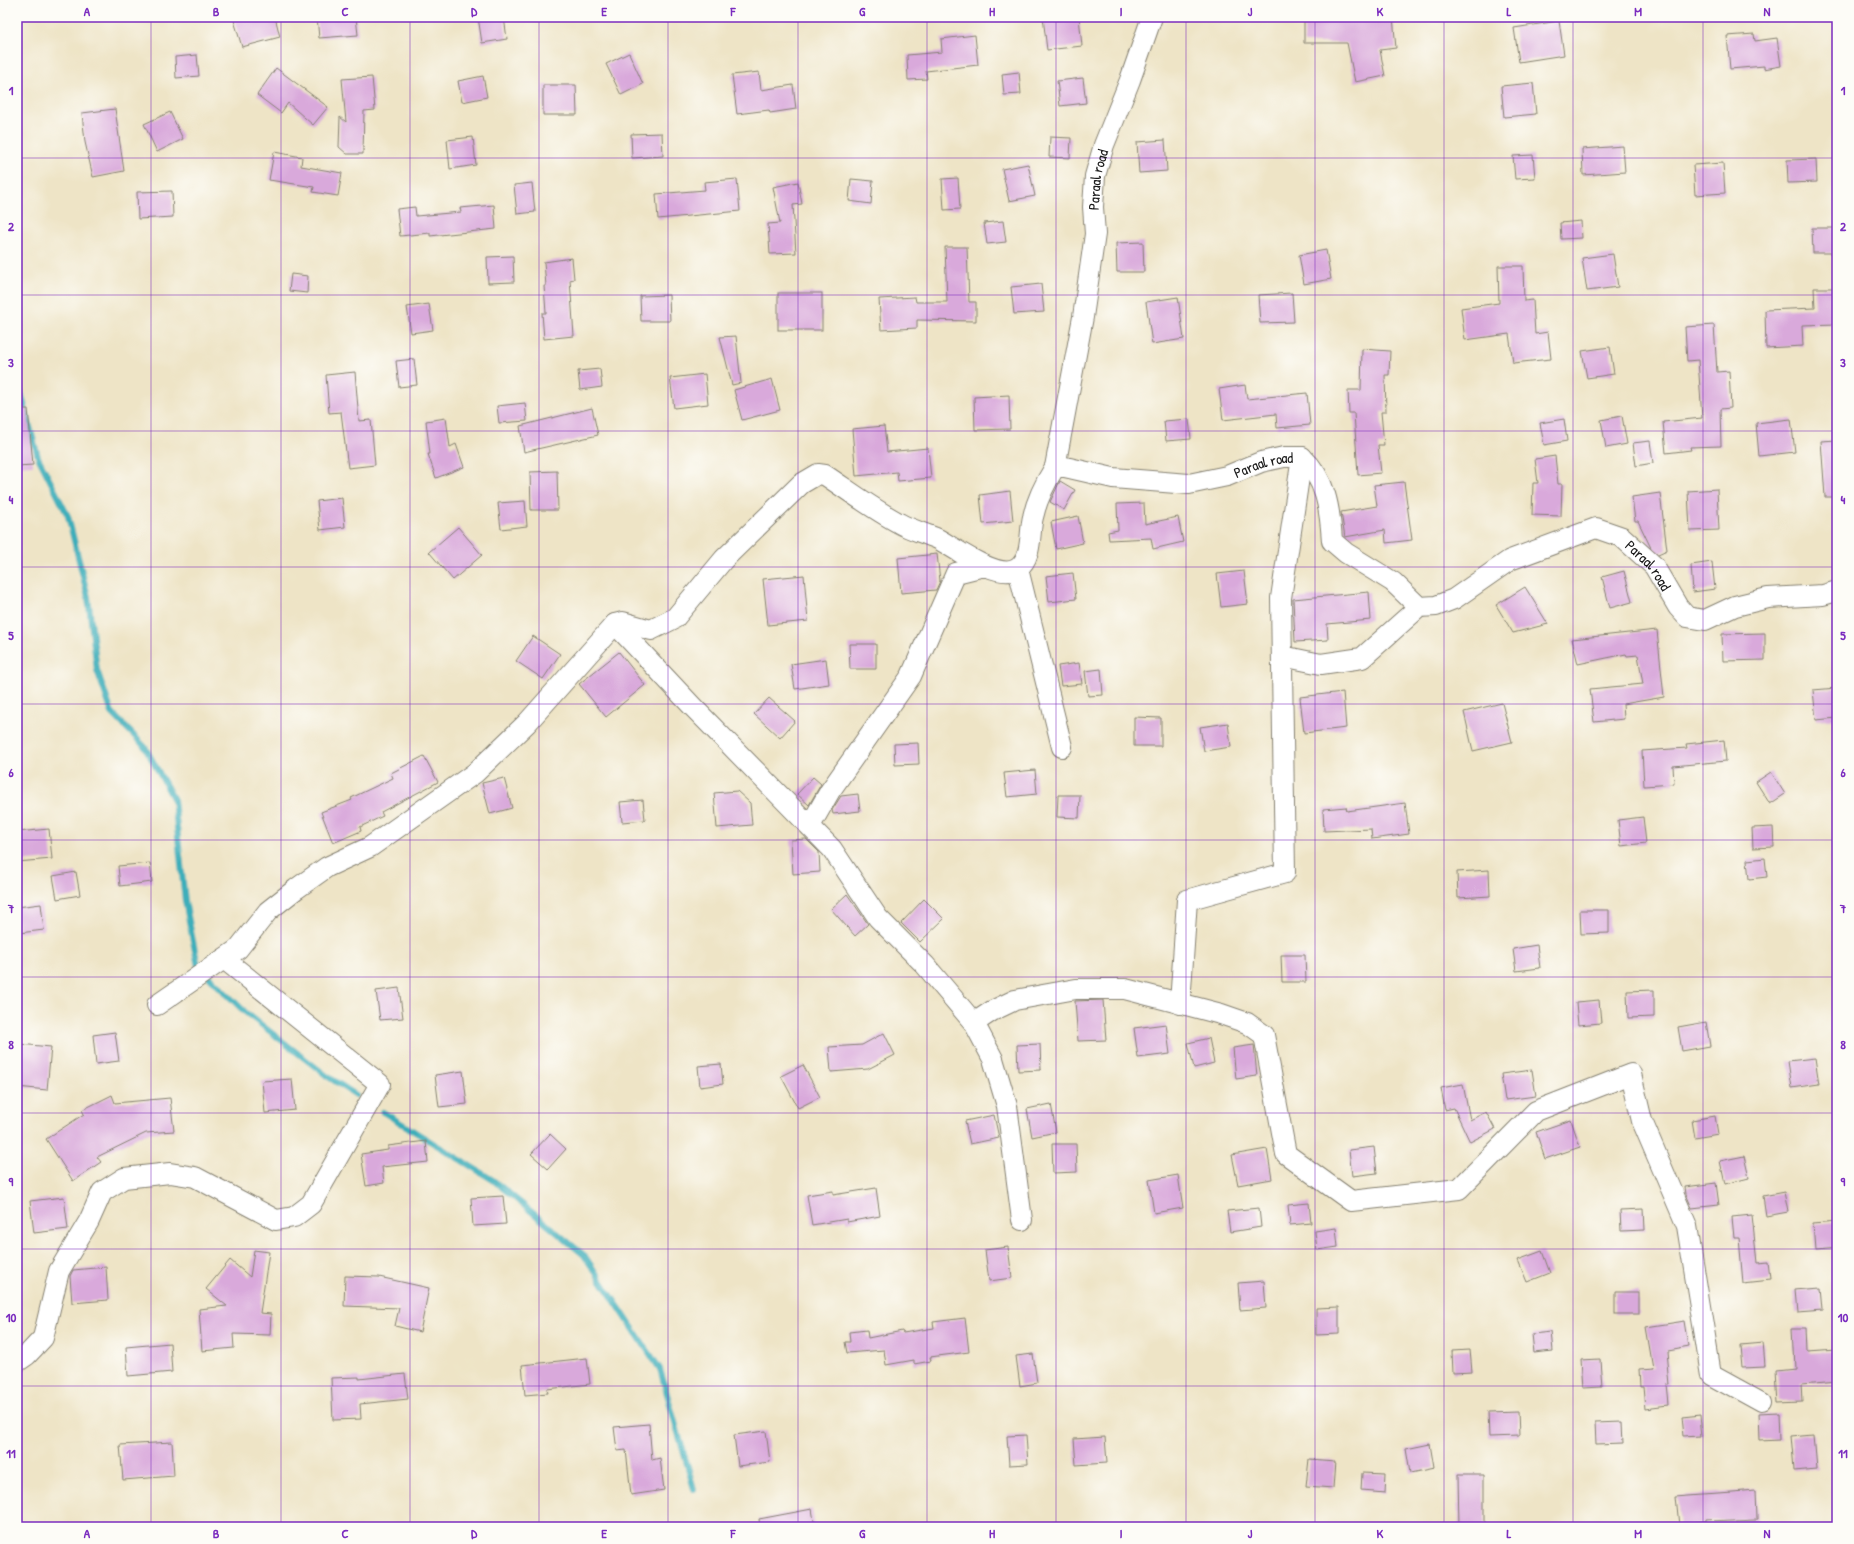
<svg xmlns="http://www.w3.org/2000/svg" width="1854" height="1544" font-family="'Patrick Hand',sans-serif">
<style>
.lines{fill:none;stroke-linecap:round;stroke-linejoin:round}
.stream{stroke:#3eaeba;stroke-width:6}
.building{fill:#d9a9db}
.minor-casing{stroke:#858071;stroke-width:22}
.minor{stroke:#fff;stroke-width:20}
.grid{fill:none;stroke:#7b2cbf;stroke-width:1;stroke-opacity:0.55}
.labels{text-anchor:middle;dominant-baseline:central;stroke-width:3.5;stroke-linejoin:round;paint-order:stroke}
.street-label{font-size:15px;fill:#1c1c1c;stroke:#fdfcf7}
.neatline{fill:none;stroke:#7b2cbf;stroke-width:1.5}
.grid-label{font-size:13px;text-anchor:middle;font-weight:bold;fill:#7b2cbf}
</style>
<rect width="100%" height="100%" fill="#fdfcf7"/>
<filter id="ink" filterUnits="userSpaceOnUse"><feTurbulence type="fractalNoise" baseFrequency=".025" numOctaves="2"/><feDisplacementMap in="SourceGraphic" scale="8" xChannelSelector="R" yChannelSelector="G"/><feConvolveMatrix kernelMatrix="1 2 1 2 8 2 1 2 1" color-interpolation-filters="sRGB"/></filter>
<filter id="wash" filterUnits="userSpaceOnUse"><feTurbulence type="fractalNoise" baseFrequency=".012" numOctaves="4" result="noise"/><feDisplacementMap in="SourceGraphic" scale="16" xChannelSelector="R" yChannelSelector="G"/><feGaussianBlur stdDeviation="0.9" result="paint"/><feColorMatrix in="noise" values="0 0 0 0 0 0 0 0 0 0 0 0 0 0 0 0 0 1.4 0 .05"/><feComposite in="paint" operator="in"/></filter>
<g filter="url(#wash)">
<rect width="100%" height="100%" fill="#eee4c6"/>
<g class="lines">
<!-- stream -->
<g class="stream">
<path d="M17,378L38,457L68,516L88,597L97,670L112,713L145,747L174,800L185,901L198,966L245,1012L327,1076L356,1095"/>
<path d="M383,1112L493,1180L584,1255L660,1369L694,1489"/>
</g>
</g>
<g id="blocks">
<!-- building -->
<g class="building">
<path d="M233,17H275L280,37L242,47Z"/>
<path d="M317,17H356L358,35L319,38Z"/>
<path d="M478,17H504L507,39L482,43Z"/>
<path d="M1043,17H1079L1082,46L1047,50Z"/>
<path d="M1393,17L1396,48L1380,50L1385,76L1355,82L1347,43H1304V20L1339,19V21Z"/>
<path d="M1559,21L1564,55L1519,62L1514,28Z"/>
<path d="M1754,34L1755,41L1777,38L1781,66L1764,69V66L1730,69L1727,36Z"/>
<path d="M975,35L978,65L926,71L927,79L908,80L907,55L942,52L941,39Z"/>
<path d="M629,53L643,84L621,95L606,64Z"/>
<path d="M197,55L199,76L176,78L175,57Z"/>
<path d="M276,68L328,107L313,125L288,103L281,113L257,95Z"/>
<path d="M759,72L761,90L793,85L796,109L770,113L769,110L737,114L732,75Z"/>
<path d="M1019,72L1021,94L1004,95L1002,74Z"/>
<path d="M483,76L487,97L462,102L458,81Z"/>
<path d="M372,77L375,110L364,111L363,154H347L339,147L340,117L346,122L342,79Z"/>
<path d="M1083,78L1086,103L1060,106L1057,81Z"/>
<path d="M1533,83L1536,114L1504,117L1501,86Z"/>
<path d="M543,85H576L577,115H543Z"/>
<path d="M115,109L124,171L93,177L85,142L82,113Z"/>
<path d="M170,112L183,139L157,152L144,124Z"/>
<path d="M662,133L663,156L632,158L631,134Z"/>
<path d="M473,137L476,165L450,169L447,140Z"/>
<path d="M1050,137L1071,138L1070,158L1049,157Z"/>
<path d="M1165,140L1167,171L1139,173L1137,142Z"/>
<path d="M1623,146L1625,172L1583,175L1582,149Z"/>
<path d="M274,152L302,157L301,166L342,173L338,196L313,192L314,187L269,180Z"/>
<path d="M1533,155L1535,178L1515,179L1513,156Z"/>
<path d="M1816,159L1817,182L1788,183L1787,160Z"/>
<path d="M1723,163L1725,193L1695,195L1693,165Z"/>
<path d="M1028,164L1035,196L1009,201L1002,169Z"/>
<path d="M958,178L960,209L944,210L942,179Z"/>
<path d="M737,179L740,211L658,219L656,194L705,190L704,182Z"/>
<path d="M851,179L873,181L871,204L849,201Z"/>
<path d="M798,182L802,204L793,205L796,253L770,254L768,224L780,223L773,187Z"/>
<path d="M532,183L535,212L517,214L514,185Z"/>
<path d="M172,191L173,217L138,219L137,192Z"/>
<path d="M494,205L496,229L430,236V233L400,236L397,209L415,207L416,216L461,212L460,208Z"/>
<path d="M1003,221L1006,242L987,244L984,223Z"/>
<path d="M1581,221L1582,238L1561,239L1560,223Z"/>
<path d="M1812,228H1837V253H1813Z"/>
<path d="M1143,242L1144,272H1117L1116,243Z"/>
<path d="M945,247H967L969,302H976V321L917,320V328L881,330L879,299L915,297L916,302H947Z"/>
<path d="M1326,250L1331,279L1304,284L1299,255Z"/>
<path d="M1613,254L1618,287L1587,291L1582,258Z"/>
<path d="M513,256L514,282L488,283L487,257Z"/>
<path d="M572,258L574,279L570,280L574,336L544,339L542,313H546L544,286H546L544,262Z"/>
<path d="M1498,266H1523L1524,301L1533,300L1535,334L1548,332L1551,359L1513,363L1509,334L1465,340L1461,308L1499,303Z"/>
<path d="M291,274L308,276L307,293L289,291Z"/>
<path d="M1041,284L1044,312L1014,314L1011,287Z"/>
<path d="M1814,288H1837V324L1802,325L1803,346L1766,348L1765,310L1815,308Z"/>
<rect x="778" y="293" width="44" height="37"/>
<path d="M1292,293L1294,322L1260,323L1258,295Z"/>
<path d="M669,295L670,321H641L640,296Z"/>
<path d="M1178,297L1184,339L1152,344L1146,302Z"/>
<path d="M429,304L433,330L411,333L407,307Z"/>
<path d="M1714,325L1717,372L1729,371L1731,408L1720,409L1721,446L1690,447L1691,450L1666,453L1663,422L1702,418L1698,360L1687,361L1685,327Z"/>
<path d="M736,336L741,383L732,385L720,337Z"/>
<path d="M1610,347L1614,374L1587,378L1582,351Z"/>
<path d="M1362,349L1390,351L1389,375H1385L1386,412H1381L1384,445H1378L1381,473L1358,475L1354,413H1349L1348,390H1361Z"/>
<path d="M414,359L417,385L399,387L396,361Z"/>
<path d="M600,369L602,387L580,390L578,371Z"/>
<path d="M355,372L359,421L371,420L375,465L348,468L341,412L329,413L326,375Z"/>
<path d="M705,374L708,404L674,408L670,378Z"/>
<path d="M772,379L780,410L742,420L734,390Z"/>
<path d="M1245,385L1247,399L1307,393L1310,425L1277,428L1276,414L1223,420L1219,389Z"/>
<path d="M1009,395L1010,429L975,430L974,397Z"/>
<path d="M525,403L527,421L499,423L497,406Z"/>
<path d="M592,408L598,435L524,452L520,426Z"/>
<path d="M17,409H28L33,465L17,466Z"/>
<path d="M1622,416L1627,444L1606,448L1601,420Z"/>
<path d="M446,418L450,447L456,444L464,467L436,478L428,454H430L426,421Z"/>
<path d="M1189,419L1191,439L1166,441L1164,421Z"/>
<path d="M1564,419L1567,441L1544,445L1540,423Z"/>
<path d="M1791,419L1795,452L1759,456L1756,423Z"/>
<path d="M884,426L887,452L928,448L931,478L898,481L897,472L856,476L852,429Z"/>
<path d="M1837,440V497H1825L1821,441Z"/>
<path d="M1650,441L1653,463L1636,466L1633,443Z"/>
<path d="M1555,456L1558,484H1562L1561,516L1532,515L1533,483H1538L1535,459Z"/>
<path d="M557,471L558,510H531L530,472Z"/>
<path d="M1060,481L1075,490L1064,510L1050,502Z"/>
<path d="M1404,482L1412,540L1386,543L1385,530L1345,537L1341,512L1377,506L1374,485Z"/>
<path d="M1717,489L1719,530L1690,531L1688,491Z"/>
<path d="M1010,491L1013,521L983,524L980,495Z"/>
<path d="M1660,493L1667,550L1658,554L1651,548L1638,521H1635L1632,497Z"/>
<path d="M342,498L345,527L320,530L317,501Z"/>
<path d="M525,501L527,526L501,529L498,503Z"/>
<path d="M1144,503L1145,524L1178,517L1183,542L1153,549L1151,538L1109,540L1108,532L1118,530L1117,504Z"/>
<path d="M1078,516L1083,543L1056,549L1051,522Z"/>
<path d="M458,527L482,555L453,580L429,552Z"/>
<path d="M937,554L940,581L936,590L901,593L898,558Z"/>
<path d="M1712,562L1715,589L1693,592L1691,565Z"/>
<path d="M1244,571L1248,604L1221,607L1217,574Z"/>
<path d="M1624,571L1632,602L1610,608L1602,577Z"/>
<path d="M1073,573L1076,599L1049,602L1046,576Z"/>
<path d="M804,575L808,621L768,625L763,579Z"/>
<path d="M1525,587L1548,624L1513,633L1496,605Z"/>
<path d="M1369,592L1371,620L1327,624L1328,640L1295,642L1293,599Z"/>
<path d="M1657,630L1664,697L1623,704L1624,719L1594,722L1590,689L1643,684L1638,655L1627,656L1626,654L1578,664L1572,639Z"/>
<path d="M1765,633V660L1723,661L1722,634Z"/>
<path d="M533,636L560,654L543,679L516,661Z"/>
<path d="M849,644H876V669H850Z"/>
<path d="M619,652L645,685L606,717L579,684Z"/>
<path d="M826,659L829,684L795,689L791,664Z"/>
<path d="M1079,663L1082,684L1061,686L1058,666Z"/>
<path d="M1101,669L1103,695L1088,696L1085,671Z"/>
<path d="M1837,688V718L1816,720L1813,690Z"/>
<path d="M1343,692L1346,728L1304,733L1300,697Z"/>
<path d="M769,698L795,721L780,738L754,714Z"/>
<path d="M1502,703L1512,742L1473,751L1464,712Z"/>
<path d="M1134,717L1161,718V746H1134Z"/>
<path d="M1228,723L1231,747L1204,751L1200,727Z"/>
<path d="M1724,740L1726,761L1673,766L1674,784L1644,786L1642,751L1687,748L1686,744Z"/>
<path d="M918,743L919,764L895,765L894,744Z"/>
<path d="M424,756L438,782L381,812L383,816L360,827L361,831L333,843L321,812L352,800L351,798L393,778L391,773Z"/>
<path d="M1035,770L1037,794L1007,797L1004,773Z"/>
<path d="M1771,772L1785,794L1770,804L1756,782Z"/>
<path d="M813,777L821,784L809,805L797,794Z"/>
<path d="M504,778L512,808L490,814L482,783Z"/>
<path d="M737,791L750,803L752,825L717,828L714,793Z"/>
<path d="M858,794L860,811L833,814L832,810L841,796Z"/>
<path d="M1058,795H1080L1079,818L1057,817Z"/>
<path d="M643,800L645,820L622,822L620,802Z"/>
<path d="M1405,803L1409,834L1372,839L1371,829L1324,831L1323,809L1346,807L1347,811Z"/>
<path d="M1643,817L1646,843L1621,846L1618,820Z"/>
<path d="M1773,827L1774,847L1753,848L1752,828Z"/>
<path d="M49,829L52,859L17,862V832Z"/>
<path d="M806,839L819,852L820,872L793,874L791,840Z"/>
<path d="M1765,858L1767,877L1749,879L1747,860Z"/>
<path d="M150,863L152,882L120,886L118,866Z"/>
<path d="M1489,870L1490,896L1458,898L1457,872Z"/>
<path d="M76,872L80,895L57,899L53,876Z"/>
<path d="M847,894L868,924L855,936L831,909Z"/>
<path d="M924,899L944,919L920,942L901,923Z"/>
<path d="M41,904L44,930L19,933L17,907Z"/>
<path d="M1580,910H1609V933L1581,934Z"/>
<path d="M1537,945L1540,968L1516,971L1513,949Z"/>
<path d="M1281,955H1305L1306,982H1282Z"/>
<path d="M399,988L403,1018L380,1020L376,991Z"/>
<path d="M1654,990V1017L1628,1018L1627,991Z"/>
<path d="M1103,1000L1106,1040L1078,1041L1075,1001Z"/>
<path d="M1599,1000L1601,1023L1578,1025L1576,1002Z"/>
<path d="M1706,1022L1710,1046L1682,1051L1678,1027Z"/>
<path d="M1166,1024L1170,1054L1138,1058L1134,1028Z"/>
<path d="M115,1032L119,1061L96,1064L93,1035Z"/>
<path d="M884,1033L895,1055L868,1069L831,1072L829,1047L862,1045Z"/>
<path d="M1209,1038L1214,1063L1194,1068L1188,1043Z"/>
<path d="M19,1044L51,1047L47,1090L17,1087Z"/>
<path d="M1040,1044L1041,1070L1018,1071L1017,1045Z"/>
<path d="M1254,1045L1257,1076L1236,1079L1233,1048Z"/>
<path d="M1815,1058L1819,1084L1792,1088L1788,1061Z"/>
<path d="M721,1064L723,1084L700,1087L698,1066Z"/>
<path d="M803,1065L820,1097L798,1108L781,1076Z"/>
<path d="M1532,1070L1536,1096L1505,1100L1501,1074Z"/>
<path d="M463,1071L467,1104L439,1107L435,1075Z"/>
<path d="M292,1079L295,1110L265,1113L262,1081Z"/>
<path d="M1463,1084L1470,1120L1486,1112L1495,1129L1470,1142L1454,1108L1445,1110L1441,1088Z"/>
<path d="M112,1095L115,1103L170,1098L174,1131L146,1133L97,1157L101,1162L73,1181L46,1139L84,1114L82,1110Z"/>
<path d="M1051,1104L1056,1132L1032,1137L1027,1109Z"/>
<path d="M994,1115L999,1138L970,1144L965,1121Z"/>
<path d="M1715,1116L1718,1134L1695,1138L1692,1120Z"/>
<path d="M1571,1120L1580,1147L1545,1159L1536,1132Z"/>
<path d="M550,1134L566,1149L548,1169L531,1154Z"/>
<path d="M426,1141L428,1162L382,1167L384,1183L366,1186L361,1154L388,1150V1146Z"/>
<path d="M1052,1144H1076L1077,1172L1053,1173Z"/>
<path d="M1374,1147L1377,1173L1352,1176L1349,1150Z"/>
<path d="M1267,1149L1272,1179L1238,1185L1232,1155Z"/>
<path d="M1744,1156L1749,1178L1725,1184L1720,1161Z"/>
<path d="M1178,1175L1183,1208L1154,1213L1149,1180Z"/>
<path d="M1716,1183L1719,1205L1692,1208L1686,1194L1685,1187Z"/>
<path d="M876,1188L880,1216L847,1222V1219L812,1225L807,1195L833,1191V1195Z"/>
<path d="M1784,1192L1788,1212L1766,1216L1763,1196Z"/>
<path d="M503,1196L506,1224L473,1226L471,1198Z"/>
<path d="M64,1197L68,1229L34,1233L30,1201Z"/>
<path d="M1309,1203L1311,1223L1290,1225L1288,1205Z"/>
<path d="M1259,1208L1261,1227L1230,1232L1227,1211Z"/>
<path d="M1644,1209L1645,1230L1621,1231L1620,1210Z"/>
<path d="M1752,1215L1757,1263L1769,1262L1771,1280L1743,1283L1739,1238H1734L1732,1217Z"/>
<path d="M1837,1222V1248L1815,1250L1813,1224Z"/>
<path d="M1336,1228L1338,1247L1317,1250L1315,1231Z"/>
<path d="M1008,1247L1012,1278L989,1281L985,1250Z"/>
<path d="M254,1250L269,1252L260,1313L271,1314L270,1335L233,1334L234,1348L202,1351L199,1309L227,1306L206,1289L230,1260L250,1277Z"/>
<path d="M1542,1251L1550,1273L1527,1282L1518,1260Z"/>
<path d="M106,1267L108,1300L72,1303L70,1276L73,1270Z"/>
<path d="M345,1276L379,1277L429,1288L420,1332L395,1326L399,1308L344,1306Z"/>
<path d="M1264,1281L1266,1308L1240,1310L1238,1283Z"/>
<path d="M1821,1289L1823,1311L1796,1313L1794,1291Z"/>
<rect x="1615" y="1292" width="24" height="22"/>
<path d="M1339,1307V1334L1316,1335V1308Z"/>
<path d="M965,1318L969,1352L930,1357L931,1361L914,1364V1360L886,1365L884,1350L847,1353L845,1342H850L849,1332L867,1330L868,1338L902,1331L903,1333L934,1328L933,1322Z"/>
<path d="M1685,1321L1689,1346L1667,1350L1670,1384H1667L1669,1405L1646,1408L1644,1386H1640L1639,1369L1653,1368L1646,1327Z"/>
<path d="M1793,1328H1808L1809,1353L1837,1351V1381L1801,1384L1802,1401L1778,1402L1776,1370L1795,1368Z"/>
<path d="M1551,1332L1553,1351L1534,1353L1532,1334Z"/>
<path d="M170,1343L172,1372L128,1376L126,1347Z"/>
<path d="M1763,1343L1765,1366L1742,1367L1740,1345Z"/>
<path d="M1470,1350L1472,1372L1453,1373L1452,1351Z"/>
<path d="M1033,1354L1037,1383L1020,1386L1016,1356Z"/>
<path d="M587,1358L590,1384L547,1389L548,1393L525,1395L522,1365Z"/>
<path d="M1600,1359L1602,1387L1583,1388L1581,1360Z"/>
<path d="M405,1374L408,1399L360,1404L361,1419L333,1420L331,1378L359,1377V1379Z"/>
<path d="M1518,1411L1519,1436L1489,1437L1488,1412Z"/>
<path d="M1780,1414L1781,1439L1759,1440L1758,1415Z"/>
<path d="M1701,1415L1703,1435L1684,1436L1682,1417Z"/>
<path d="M1621,1422L1622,1443L1596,1444L1595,1423Z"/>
<path d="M649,1424L652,1460L660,1458L664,1490L631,1495L626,1450L617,1451L614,1427Z"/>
<path d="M766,1431L770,1462L738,1466L734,1435Z"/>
<path d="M1814,1434L1817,1468L1794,1470L1791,1436Z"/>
<path d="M1026,1435L1028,1464L1009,1465L1007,1436Z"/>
<path d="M1105,1437L1107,1463L1076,1465L1074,1439Z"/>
<path d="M172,1442L174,1476L123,1480L120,1445Z"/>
<path d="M1430,1444L1434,1468L1410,1473L1406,1449Z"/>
<path d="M1309,1459L1335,1461L1333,1488L1306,1486Z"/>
<path d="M1362,1473L1386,1474L1385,1493L1361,1491Z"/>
<path d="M1458,1475H1484V1527H1459Z"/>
<path d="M1757,1490L1758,1519L1708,1521V1523L1680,1526L1677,1496Z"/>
<path d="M812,1509L815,1527H760L759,1519Z"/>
</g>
</g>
</g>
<g filter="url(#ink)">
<use href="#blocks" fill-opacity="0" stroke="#858071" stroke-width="1"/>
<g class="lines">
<!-- minor casing -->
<g class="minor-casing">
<g id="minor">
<path id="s1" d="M1055,467H1065L1113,478L1189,484L1227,476L1261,462L1284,457H1302C1326,479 1330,509 1332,541L1346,553L1393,582L1419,607L1436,606L1454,599L1510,560L1596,528L1622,537L1654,566L1678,607L1687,617L1705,620L1735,606L1768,598L1823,595L1837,591"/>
<path d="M1018,569L1062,747"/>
<path d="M615,624L692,706L832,849L878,918L925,965L974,1023L993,1059L1007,1106L1022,1220"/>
<path d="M1282,656L1321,664L1362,658L1419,607"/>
<path d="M810,826L830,791L911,676L956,573L980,567H987"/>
<path d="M1180,1004L1187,900L1285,873L1281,598L1302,457"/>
<path id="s2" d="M157,1005L238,949L268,911L296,889L327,867L370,847L475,773L527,723L615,624L623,622L651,630L675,618L724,559L801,484L818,474L825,475C849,491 873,509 899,523C911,530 925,533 938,539C955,548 999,582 1018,568C1033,557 1029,532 1033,517C1037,499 1045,483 1055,467L1083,317L1095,234L1093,207L1095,176L1104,145L1130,80L1152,17"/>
<path d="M974,1023L992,1011L1015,1000L1076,989H1125L1221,1014L1247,1023L1264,1035L1286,1154L1351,1201L1459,1189L1536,1111L1631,1074L1642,1121L1687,1226L1711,1374L1762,1402"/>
<path d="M17,1362L27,1355L43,1338L59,1271L89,1221L102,1192L124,1178L170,1173L195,1177L276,1220L294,1217L311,1204L380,1084L224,959"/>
</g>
</g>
<!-- minor -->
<use href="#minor" class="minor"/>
</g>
</g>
<!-- grid -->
<path class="grid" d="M151,17V1527M281,17V1527M410,17V1527M539,17V1527M668,17V1527M798,17V1527M927,17V1527M1056,17V1527M1186,17V1527M1315,17V1527M1444,17V1527M1573,17V1527M1703,17V1527M17,158H1837M17,295H1837M17,431H1837M17,567H1837M17,704H1837M17,840H1837M17,977H1837M17,1113H1837M17,1249H1837M17,1386H1837"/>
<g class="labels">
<!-- street labels -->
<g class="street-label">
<text stroke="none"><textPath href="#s2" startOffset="1496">Paraal road</textPath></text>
<text stroke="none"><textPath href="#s1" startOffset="213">Paraal road</textPath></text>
<text stroke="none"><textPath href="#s1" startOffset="717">Paraal road</textPath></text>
</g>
</g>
<!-- margin -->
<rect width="1854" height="1544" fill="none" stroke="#fdfcf7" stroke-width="44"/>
<rect x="22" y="22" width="1810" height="1500" class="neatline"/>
<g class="grid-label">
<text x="87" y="16">A</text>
<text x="216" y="16">B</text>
<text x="345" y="16">C</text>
<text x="474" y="16">D</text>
<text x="604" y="16">E</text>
<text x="733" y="16">F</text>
<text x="862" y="16">G</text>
<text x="992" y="16">H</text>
<text x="1121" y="16">I</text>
<text x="1250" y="16">J</text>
<text x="1380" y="16">K</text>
<text x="1509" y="16">L</text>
<text x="1638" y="16">M</text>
<text x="1767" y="16">N</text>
<text x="11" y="95">1</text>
<text x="1843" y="95">1</text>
<text x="11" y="231">2</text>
<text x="1843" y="231">2</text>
<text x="11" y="367">3</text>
<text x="1843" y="367">3</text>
<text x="11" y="504">4</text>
<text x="1843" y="504">4</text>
<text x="11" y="640">5</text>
<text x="1843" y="640">5</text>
<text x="11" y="777">6</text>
<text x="1843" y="777">6</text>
<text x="11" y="913">7</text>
<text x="1843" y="913">7</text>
<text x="11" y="1049">8</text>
<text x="1843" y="1049">8</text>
<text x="11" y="1186">9</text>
<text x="1843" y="1186">9</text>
<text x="11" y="1322">10</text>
<text x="1843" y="1322">10</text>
<text x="11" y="1458">11</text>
<text x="1843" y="1458">11</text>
<text x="87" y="1538">A</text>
<text x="216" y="1538">B</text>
<text x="345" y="1538">C</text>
<text x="474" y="1538">D</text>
<text x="604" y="1538">E</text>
<text x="733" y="1538">F</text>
<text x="862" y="1538">G</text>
<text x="992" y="1538">H</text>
<text x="1121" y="1538">I</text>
<text x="1250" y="1538">J</text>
<text x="1380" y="1538">K</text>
<text x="1509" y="1538">L</text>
<text x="1638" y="1538">M</text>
<text x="1767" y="1538">N</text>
</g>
</svg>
